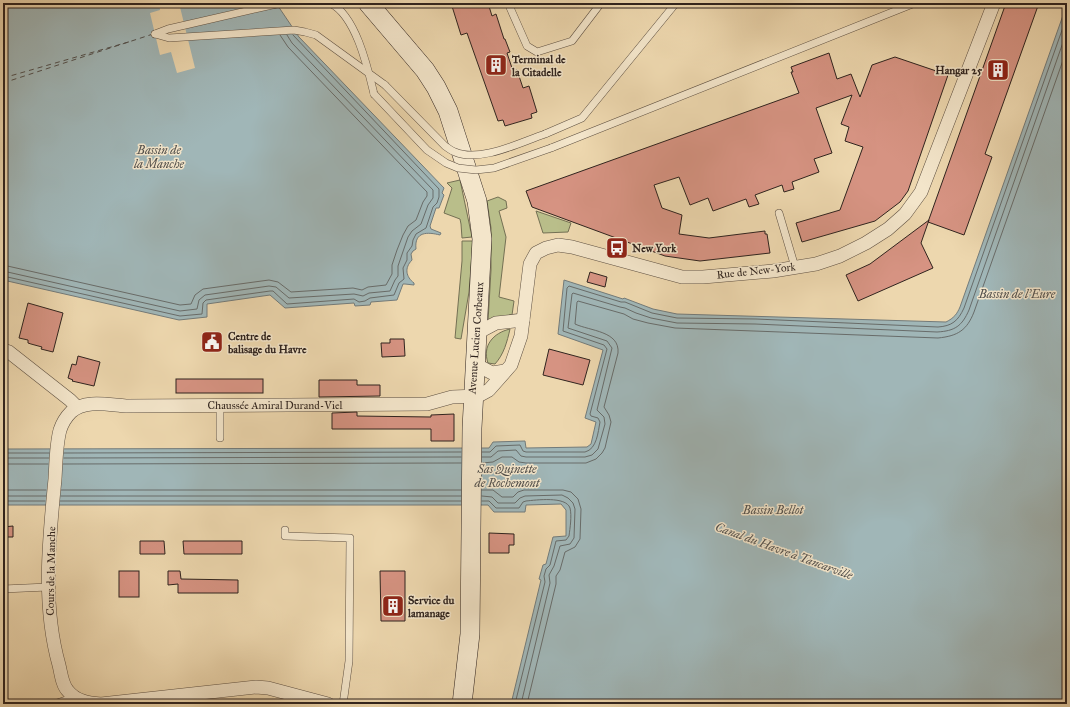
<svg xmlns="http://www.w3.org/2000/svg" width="1070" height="707" font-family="'IM FELL Great Primer',serif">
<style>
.green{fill:#b9be8a;stroke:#747054}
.water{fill:#a0b6b7;stroke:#737b7a}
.pier{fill:#edd7ae}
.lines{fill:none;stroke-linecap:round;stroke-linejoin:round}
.shore{stroke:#686c6a;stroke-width:1}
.ferry{stroke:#514f4c;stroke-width:1;stroke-dasharray:5 4;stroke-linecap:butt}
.building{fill:#d69382;stroke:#2f231e}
.lane-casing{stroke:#5e5042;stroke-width:8}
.street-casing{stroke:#5e5042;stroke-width:14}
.secondary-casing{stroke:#2f231e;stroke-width:20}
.lane{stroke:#f3e5ca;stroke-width:7}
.street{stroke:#f3e5ca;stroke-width:13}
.secondary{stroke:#f3e5ca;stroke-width:19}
.lane-bridge-casing{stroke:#5e5042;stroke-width:8;stroke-linecap:butt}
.lane-bridge{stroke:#f3e5ca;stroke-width:7}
.labels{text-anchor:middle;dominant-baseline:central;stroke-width:3;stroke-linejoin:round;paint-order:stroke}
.poi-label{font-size:11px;font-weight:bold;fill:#2f231e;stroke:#f3e5ca;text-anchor:start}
.street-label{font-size:11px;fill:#2f231e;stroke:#f3e5ca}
.water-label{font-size:12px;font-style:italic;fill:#514f4c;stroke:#f3e5ca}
</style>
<rect width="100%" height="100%" fill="#edd7ae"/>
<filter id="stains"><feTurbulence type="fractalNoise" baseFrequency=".005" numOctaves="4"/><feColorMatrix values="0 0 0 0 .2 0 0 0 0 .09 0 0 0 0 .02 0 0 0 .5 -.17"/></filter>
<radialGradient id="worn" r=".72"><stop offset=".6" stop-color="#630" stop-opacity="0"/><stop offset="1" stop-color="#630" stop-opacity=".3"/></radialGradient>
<!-- green -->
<g class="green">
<path d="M460,180L472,237L462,238L461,224L460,219L444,213L452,188L447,183Z"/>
<path d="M498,197L506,201L507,208L499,211L506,237L499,297L514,301L512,315L495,318L488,322L491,270V228L487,201Z"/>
<path d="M536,211L571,223L568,232L543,233Z"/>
<path d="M462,241H473L469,292L461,339L455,338L462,261Z"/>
<path d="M510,329C507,342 504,354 495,364L488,363C482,346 493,333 510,329Z"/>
</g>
<!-- water -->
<g class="water">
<path d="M3,3H276L299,37L444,188L442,193L444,195L439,208H436L430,226L431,229L441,233L440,235C428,232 414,231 416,249L413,251L411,254L412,260C404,268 406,277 414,283V285L405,284H403L397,300L371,302L370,305L355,306L354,303L285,308L270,295L207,304V317L179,320L3,280Z"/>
<path d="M1067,4V704H511L541,580L539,579L543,565L546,564L553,537L566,536V510L561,504L526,505L525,512H494L488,505H3V449L489,448L493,442L525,441L526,448L587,447L591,444L596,422L585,418L603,350L558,334L564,280L623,299L624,298L653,309L677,314L946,322C954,318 957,314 960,307Z"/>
</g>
<!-- pier -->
<path class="pier" d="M159,3H179L195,68L177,73L171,52L160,55L150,13L160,10Z"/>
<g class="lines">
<!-- shore -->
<g class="shore">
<path d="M3,265L180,305L191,304L195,295L203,289L269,280L278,282L291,292L353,288L362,290L368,287L386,285L392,274V265L397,250L403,235L408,226L416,220L423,202L427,196V192L288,47L280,35"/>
<path d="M3,271L180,311L197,309L199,300L205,295L269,286L276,287L289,298L354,294L363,296L369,293L390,291L395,280L398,276V266L408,237L412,231L421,224L428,205L433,198V190L292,43L287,35"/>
<path d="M3,276L180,316L202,314L203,303L206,300L270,291H273L287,304L354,299L359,302L365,301L370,298L394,295L399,283L404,279L403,268L407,260V253L412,246L413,240L416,234L426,228L433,207L437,203L439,197V189L293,35"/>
<path d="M482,452H490L496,446L520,445L523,451L526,452H585C597,449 598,432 600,422L598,418L591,416L590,414L607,349L604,345L563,331L567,288L569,286L621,302H625L652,313L677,318L756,319L938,327C952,326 958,321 964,308L1067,16"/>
<path d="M3,453H49"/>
<path d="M64,453L461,452"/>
<path d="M482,457H491L498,451L516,450L521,456L526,457H585L592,455L598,449L605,424L604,417L597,410L612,348L607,341L568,328L572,294L573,293L620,307L625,308L636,313L651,318L677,323L755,324L937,332C955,331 962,326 969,310L1067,31"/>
<path d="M3,458H49"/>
<path d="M64,458L461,457"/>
<path d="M482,463L493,462L502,457H512L519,462L526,463H586L596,459L602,453L605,448L611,422L609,415L604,407L618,353C620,331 590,331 575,324L577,302L578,301L624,314L633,319L648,323L675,328L938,338C958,336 967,330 974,312L1067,49"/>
<path d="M3,464H48"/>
<path d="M63,464L461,463"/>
<path d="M3,490H46"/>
<path d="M61,490H461"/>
<path d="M482,490H493L502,497H513L518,492L524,490H563L571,492L578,499L581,509L580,539L575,547L565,552L560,570L556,576V584L527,704"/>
<path d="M3,496H46"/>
<path d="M61,496H461"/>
<path d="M482,496L492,497L498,503H515L520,498L525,496L562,495L568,498L573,503L575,509L574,538L570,544L560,546L554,566L549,575L550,583L521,704"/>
<path d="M3,501H45"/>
<path d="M60,501H461"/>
<path d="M482,501H489L496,508H519L523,502L526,501C536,500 566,496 570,508C572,516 570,528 569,536L566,540L556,541L550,565L546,569L544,576L545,582L515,704"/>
</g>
<!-- ferry -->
<g class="ferry">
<path d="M3,78L132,41"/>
<path d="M3,83L153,34"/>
</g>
</g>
<!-- building -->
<g class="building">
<path d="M451,3H488L492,16L496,14L504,39H505L510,52L507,53L513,71L517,70L523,88L529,86L537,112L531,114L532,118L505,126L503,120L498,121L467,33L461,35Z"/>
<path d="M1006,3H1039L985,154L992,157L964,235L928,222Z"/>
<path d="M829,53L837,79L851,74L860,97L872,65L895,57L948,75L908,191L900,202L875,221L802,242L796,223L840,210L863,147L845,141L849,127L841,124L852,95L816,108L832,153L814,159L819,172L792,182L794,189L784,192L782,185L755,195L759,204L749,207L746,199L713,211L708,198L690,205L679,177L654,185L662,208L682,215L679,234L709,238L765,231V234H767L770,253L700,261L665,256L532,207L526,191L799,93L791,72H793L791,67Z"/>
<path d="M929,220L921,243L933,268L858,301L846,275L870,264Z"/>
<path d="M590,272L607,277L605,287L587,282Z"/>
<path d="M28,303L63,313L53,352L41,349L42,347L31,344L28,343V340L19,338Z"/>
<path d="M390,339H404L405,356L382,357L381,343H390Z"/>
<path d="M549,349L590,360L583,385L543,375Z"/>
<path d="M78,356L100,362L94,386L72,381L73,380L68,378L72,364L76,365Z"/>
<rect x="176" y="379" width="87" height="14"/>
<path d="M319,380H357V385H380V396L319,397Z"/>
<path d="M357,412V416L431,417V415L454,414V441H431V429H332V413Z"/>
<path d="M13,526V537H3V527Z"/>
<path d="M489,533L514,534V545H509V553H489Z"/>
<path d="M140,541H164L165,554H140Z"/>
<path d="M183,541H242V554H184Z"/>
<rect x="119" y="571" width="20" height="26"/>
<path d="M168,571H180L181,579L238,580V593H178V584L168,585Z"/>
<path d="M380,571H405V621H381Z"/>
</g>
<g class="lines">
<!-- lane casing -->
<g class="lane-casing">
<g id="lane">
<path d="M330,3C356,15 368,69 374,94"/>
<path d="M508,3L527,46L537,52L572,41L601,3"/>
<path d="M155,34L169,38L294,30L305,32L316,35L385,85"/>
<path d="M155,34L168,29L281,3"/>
<path d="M545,134L582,118L676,3"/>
<path d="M551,148L915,3"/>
<path d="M779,213L795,267"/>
<path d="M220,405V438"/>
<path d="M285,530V536L350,538L349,661L343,704"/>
<path d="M3,589L48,587"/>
<path d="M54,704L75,697"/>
</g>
</g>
<!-- street casing -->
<g class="street-casing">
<g id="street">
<path d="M477,333L496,323L523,320"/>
<path d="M3,350L9,352L70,400L77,407"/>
<path d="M475,364L492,373L505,371"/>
<path d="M328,704L268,688L256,687L101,704C88,703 76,701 68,691C62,685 61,673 59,665C42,605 49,540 55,479C56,463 56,445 60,430C62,424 66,417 71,412C85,399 109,405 126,406L427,404L452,397L478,396L489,390L511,365L521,336L530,264L536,253L546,248L558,245L572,247L682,277H703L773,271L816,264L840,256L866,243L888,229L905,214L921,192L994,3"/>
</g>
</g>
<!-- secondary casing -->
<g class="secondary-casing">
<path id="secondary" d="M368,3L425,70L436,87L448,111L477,201L482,239L472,428L470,634L462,704"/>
</g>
<!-- lane -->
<use href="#lane" class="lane"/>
<!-- street -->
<use href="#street" class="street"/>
<!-- secondary -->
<use href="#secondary" class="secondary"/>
<!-- lane-bridge casing -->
<g class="lane-bridge-casing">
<g id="lane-bridge">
<path d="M385,85L445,146C448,148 452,151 455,152C480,163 521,142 545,134"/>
<path d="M374,94L427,150L446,163L458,168L476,170L494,168L551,148"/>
</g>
</g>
<!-- lane-bridge -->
<use href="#lane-bridge" class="lane-bridge"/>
</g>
<!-- icons -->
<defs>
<g id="building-square" transform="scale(1.15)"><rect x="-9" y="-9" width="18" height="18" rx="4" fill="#8f2418" stroke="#f3e5ca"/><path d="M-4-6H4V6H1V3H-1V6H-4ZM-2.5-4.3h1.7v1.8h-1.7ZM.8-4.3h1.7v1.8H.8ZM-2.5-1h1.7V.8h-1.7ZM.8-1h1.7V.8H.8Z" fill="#fff"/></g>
<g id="bus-square" transform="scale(1.15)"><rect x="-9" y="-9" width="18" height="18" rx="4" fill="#8f2418" stroke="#f3e5ca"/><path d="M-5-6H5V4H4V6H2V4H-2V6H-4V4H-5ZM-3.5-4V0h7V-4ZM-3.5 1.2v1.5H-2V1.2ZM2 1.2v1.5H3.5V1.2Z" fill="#fff"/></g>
<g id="civic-square" transform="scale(1.15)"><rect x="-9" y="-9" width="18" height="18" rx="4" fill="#8f2418" stroke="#f3e5ca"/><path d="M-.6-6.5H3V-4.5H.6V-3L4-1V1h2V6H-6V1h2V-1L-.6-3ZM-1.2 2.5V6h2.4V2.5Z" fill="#fff"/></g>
</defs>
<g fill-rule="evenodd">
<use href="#building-square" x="496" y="65"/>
<use href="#building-square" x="998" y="70"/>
<use href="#bus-square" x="617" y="248"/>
<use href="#civic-square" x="212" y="342"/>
<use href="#building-square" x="393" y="606"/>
</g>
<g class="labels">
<!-- poi labels -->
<g class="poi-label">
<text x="512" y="59">Terminal de<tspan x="512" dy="13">la Citadelle</tspan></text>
<text x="982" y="70" text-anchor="end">Hangar 25</text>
<text x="632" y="248">New York</text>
<text x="228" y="336">Centre de<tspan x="228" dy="13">balisage du Havre</tspan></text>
<text x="408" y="600">Service du<tspan x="408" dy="13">lamanage</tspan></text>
</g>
<!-- street labels -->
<g class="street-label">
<text transform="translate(756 271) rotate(-6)">Rue de New-York</text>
<text transform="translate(476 338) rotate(-86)">Avenue Lucien Corbeaux</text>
<text x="275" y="405">Chaussée Amiral Durand-Viel</text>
<text transform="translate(51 571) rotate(-89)">Cours de la Manche</text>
</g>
<!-- water labels -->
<g class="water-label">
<text x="159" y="150">Bassin de<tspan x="159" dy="14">la Manche</tspan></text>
<text x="1017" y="294">Bassin de l'Eure</text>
<text x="507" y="469">Sas Quinette<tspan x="507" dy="14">de Rochemont</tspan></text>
<text x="773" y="510">Bassin Bellot</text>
<text transform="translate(784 551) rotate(20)">Canal du Havre à Tancarville</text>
</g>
</g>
<!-- margin -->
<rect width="1070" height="707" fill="none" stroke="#edd7ae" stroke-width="16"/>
<rect x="4" y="4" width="1062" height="699" fill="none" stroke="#2f231e" stroke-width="2"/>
<rect x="8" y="8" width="1054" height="691" fill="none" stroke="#2f231e"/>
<rect width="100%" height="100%" filter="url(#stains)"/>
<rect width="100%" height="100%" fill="url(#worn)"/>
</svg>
